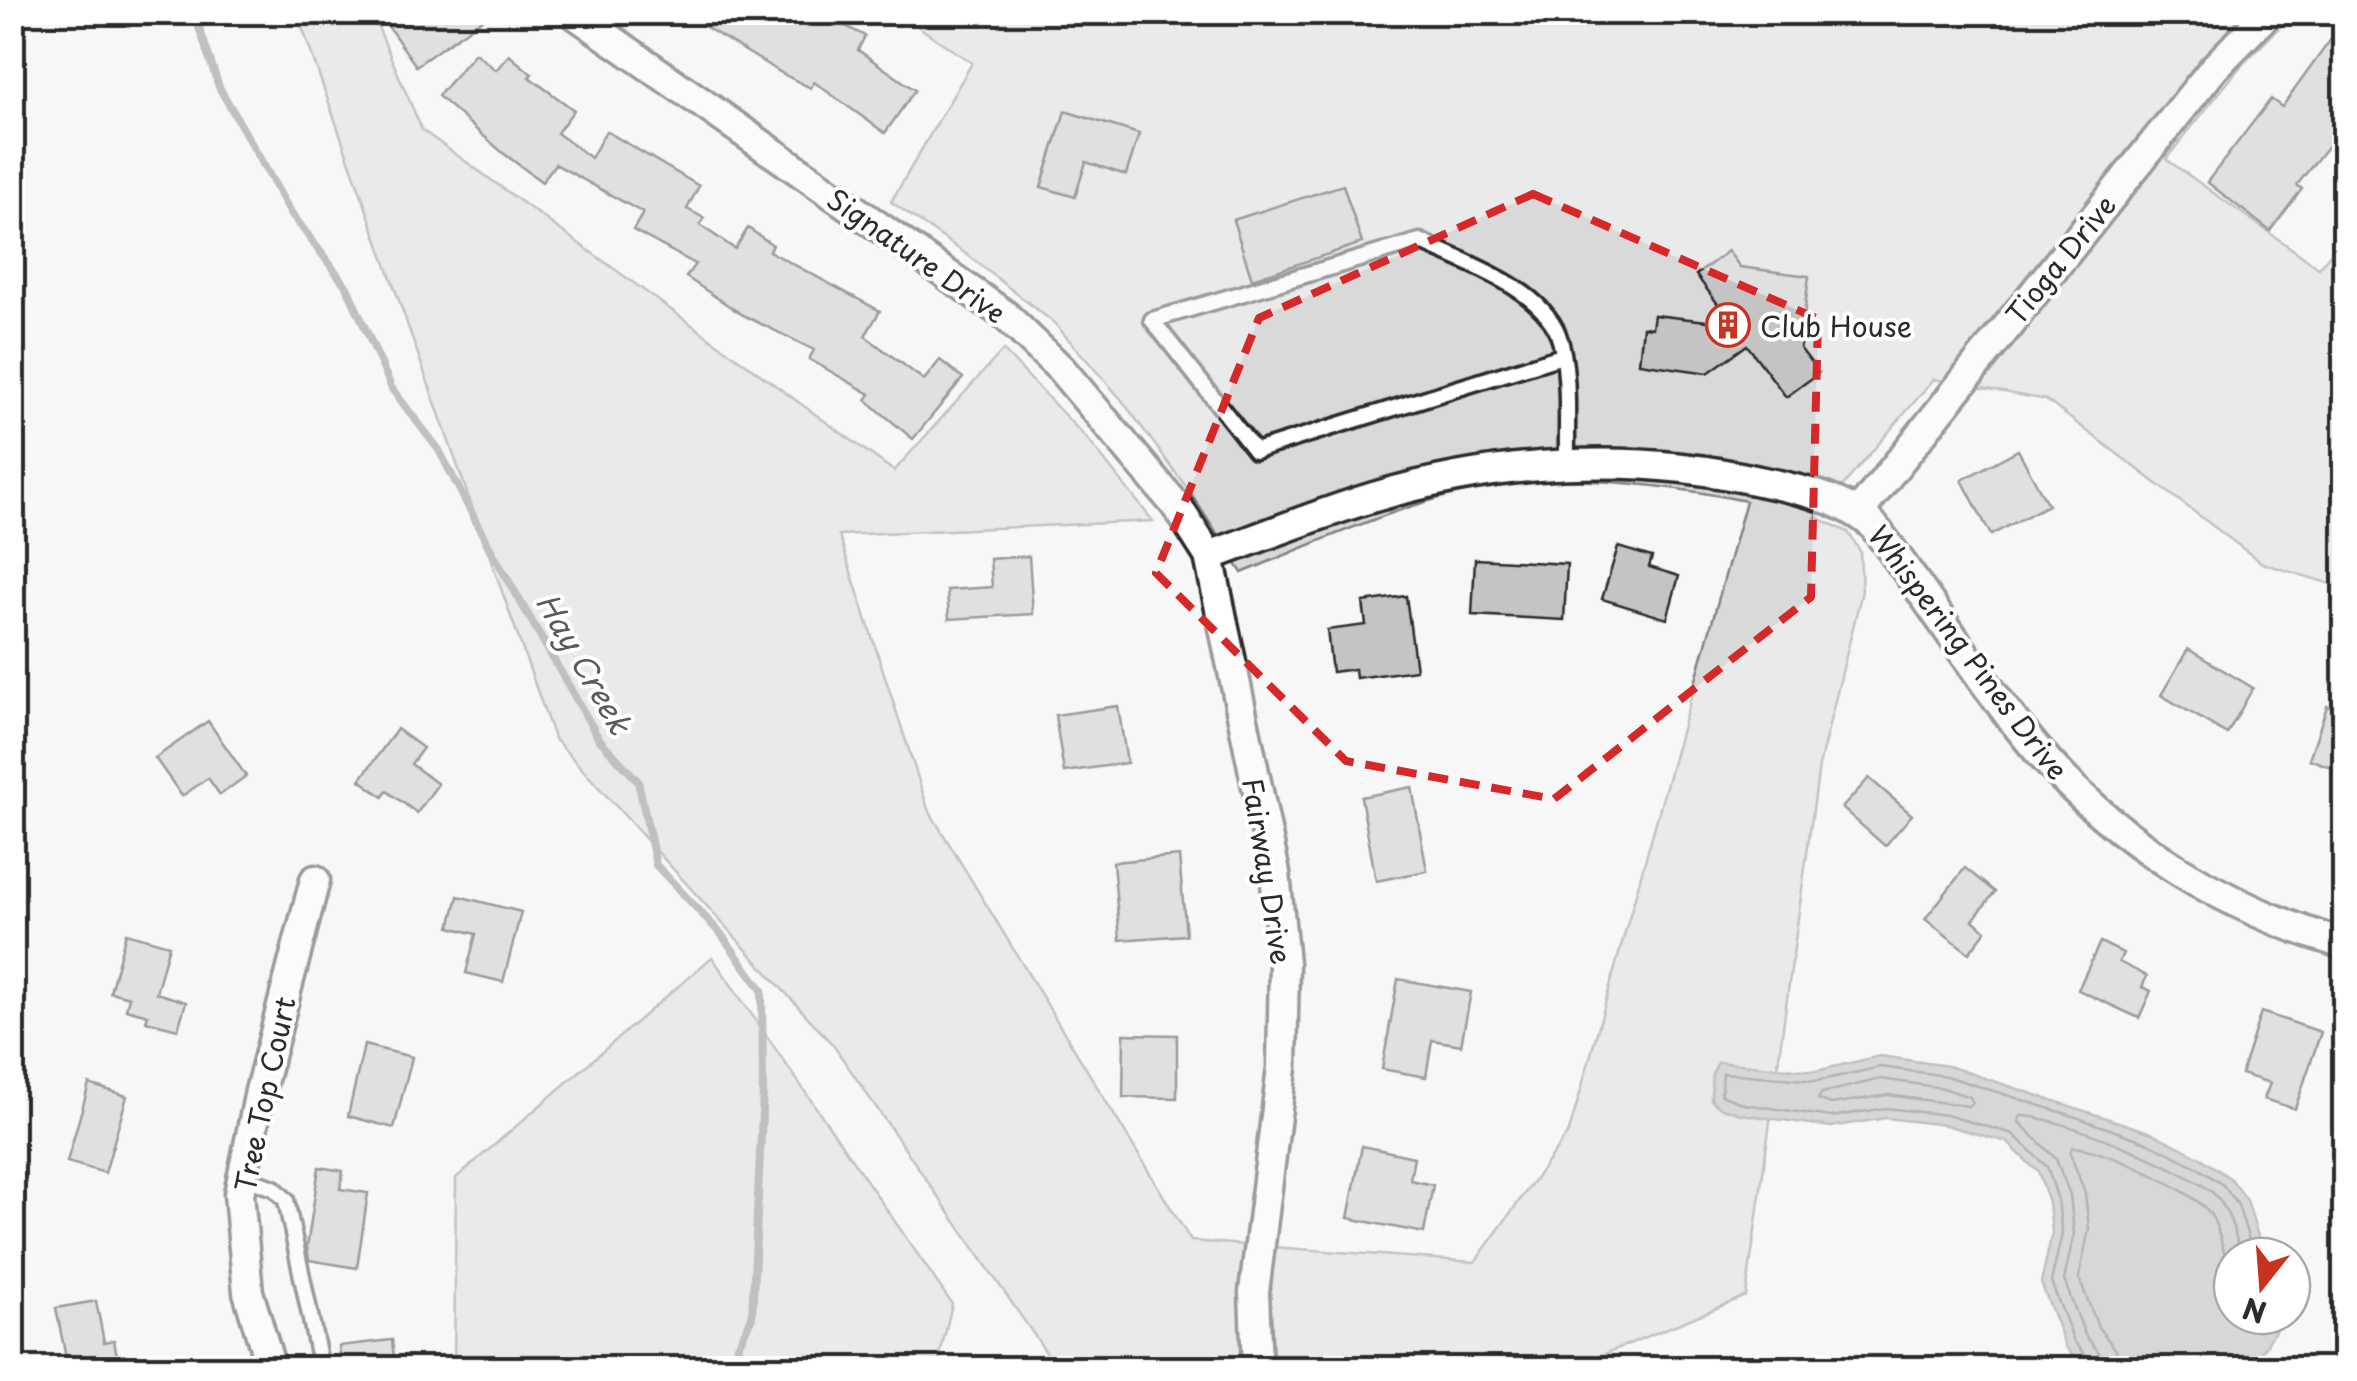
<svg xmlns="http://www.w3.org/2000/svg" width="2357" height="1381" font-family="'Playpen Sans',sans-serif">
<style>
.green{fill:#d9d9d9;stroke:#828282;stroke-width:2.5}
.water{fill:#b0b0b0;stroke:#7b7b7b;stroke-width:2.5}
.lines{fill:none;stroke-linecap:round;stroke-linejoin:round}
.shore{stroke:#606060;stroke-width:2.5}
.stream{stroke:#7b7b7b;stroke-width:8}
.building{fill:#c4c4c4;stroke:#2b2b2b;stroke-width:2.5}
.service-casing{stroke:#2b2b2b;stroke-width:21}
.minor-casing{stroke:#2b2b2b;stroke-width:35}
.service{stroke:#fff;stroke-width:14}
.minor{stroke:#fff;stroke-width:28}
.marked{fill:none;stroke:#d62828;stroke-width:8;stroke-dasharray:20 12;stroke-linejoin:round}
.labels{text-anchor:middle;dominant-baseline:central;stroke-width:8;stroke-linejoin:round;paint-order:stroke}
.street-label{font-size:28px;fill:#2b2b2b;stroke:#fff}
.poi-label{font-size:28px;fill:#2b2b2b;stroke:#fff;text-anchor:start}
.water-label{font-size:30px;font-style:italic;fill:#5a5a5a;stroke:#fff}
</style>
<rect width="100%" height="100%" fill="#f7f7f7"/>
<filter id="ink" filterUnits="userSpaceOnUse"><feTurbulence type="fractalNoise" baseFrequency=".01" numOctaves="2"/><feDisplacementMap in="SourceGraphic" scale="20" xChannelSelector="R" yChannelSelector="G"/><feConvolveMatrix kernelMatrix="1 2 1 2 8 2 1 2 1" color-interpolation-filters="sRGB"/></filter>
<g filter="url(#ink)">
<!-- green -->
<g class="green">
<path d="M297,13H372L422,130L894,471L1003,350L1089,441L1153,521L839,535L928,809L1191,1241L1475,1262L1569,1132L1746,501C1678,487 1611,478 1541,481C1437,486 1337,534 1242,573L1190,492L1121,399L1054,323L969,256L891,202L972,63L898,13H2294L2241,66L2166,159L2319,268L2344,237V588L2262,563L2046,400L1934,379L1816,517L1848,532L1860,551L1862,591L1819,766L1746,1296L1570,1368H1057L833,1045L554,738Z"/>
<path d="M712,957L952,1304L937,1368H454L456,1178Z"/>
</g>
<!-- water -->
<path class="water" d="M1880,1056L1948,1066L2152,1133L2201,1158L2231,1179L2247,1200L2264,1256H2232V1316H2275L2276,1329L2253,1368H2103L2081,1364L2066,1347L2041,1283L2052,1233L2049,1203L2038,1172L2007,1142L1945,1125L1886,1118L1831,1127L1741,1114L1719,1107L1711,1100L1712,1074L1718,1062L1816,1071Z"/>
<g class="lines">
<!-- shore -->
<g class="shore">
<path d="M1881,1079L1943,1088L1970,1097L1973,1103L1968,1106L1888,1095L1831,1104L1818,1099L1822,1093Z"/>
<path d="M2091,1368L2090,1360L2074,1341L2051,1282L2062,1234L2058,1200L2047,1167L2013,1134L1946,1115L1886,1108L1831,1117L1744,1104L1721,1095L1723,1073L1817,1081L1881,1067L1946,1076L2070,1115L2149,1143L2195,1166L2223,1185L2238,1205L2254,1256"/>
<path d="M2104,1368L2102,1356L2085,1335L2064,1280L2074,1234L2070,1195L2056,1159L2019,1122L2020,1116C2057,1115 2183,1168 2213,1193C2229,1208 2236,1235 2241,1256"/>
<path d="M2119,1368L2116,1350L2098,1327L2079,1278L2089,1229L2085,1193L2070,1153L2072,1147C2099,1147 2196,1190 2211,1215C2222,1233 2223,1256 2232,1275"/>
</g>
<!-- stream -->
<path class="stream" d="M194,12L219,87L291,213L347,287L392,389L439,450L487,543L599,739L638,781L656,865L721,934L762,990L763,1093L752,1317L727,1368"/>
</g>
<!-- building -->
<g class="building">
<path d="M378,12H492L416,66Z"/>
<path d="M681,12H818L865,36L858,50L915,90L885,133L814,82L811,88L783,74Z"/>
<path d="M2344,21V125L2297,185L2302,189L2270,231L2207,182L2271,99L2282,107Z"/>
<path d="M475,53L496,70L509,55L532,74L529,77L574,110L557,133L591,158L606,131L699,186L687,209L704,218L700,225L735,249L748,228L773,245L769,251L880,311L865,336L924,380L940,360L963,378L913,439L866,400L870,394L809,359L814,350L741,314L686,277L695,264L633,230L643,213L555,164L542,182L503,153L438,96Z"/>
<path d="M1065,111L1139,134L1126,175L1086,162L1075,197L1041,187Z"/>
<path d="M1343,185L1362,243L1252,279L1233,220Z"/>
<path d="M1728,251L1740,267L1809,276L1800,348L1819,373L1786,397L1747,345L1708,373L1639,363L1643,327L1652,328L1654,315L1733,324L1696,275Z"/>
<path d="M2018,450L2048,505L1991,535L1962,480Z"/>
<path d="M1618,547L1652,557L1649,567L1679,576L1667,619L1602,599Z"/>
<path d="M1029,556L1033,614L949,619L947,590L992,587L990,559Z"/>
<path d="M1475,559L1567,564L1564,620L1472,615Z"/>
<path d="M1406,596L1416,670L1356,678L1355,669L1332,672L1327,630L1366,625L1363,602Z"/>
<path d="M2188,649L2253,688L2227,734L2161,695Z"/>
<path d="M1118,706L1127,763L1064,772L1055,715Z"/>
<path d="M2327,706L2344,712V772L2309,759Z"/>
<path d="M208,721L246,776L220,795L208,778L182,796L155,758Z"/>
<path d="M397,729L423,748L411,764L438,784L417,813L387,791L383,797L360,780Z"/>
<path d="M1869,778L1912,815L1885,846L1842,808Z"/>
<path d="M1412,787L1427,871L1376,881L1361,797Z"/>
<path d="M1179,856L1186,935L1120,940L1113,862Z"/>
<path d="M1965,868L1995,892L1973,920L1986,931L1969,953L1925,919Z"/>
<path d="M458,896L521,912L503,982L466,973L476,934L450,927Z"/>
<path d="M126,933L169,945L156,993L186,1002L178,1029L146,1021L148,1015L126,1009L129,997L110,992Z"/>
<path d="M2100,942L2123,953L2119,962L2147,976L2142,987L2151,991L2139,1018L2078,990Z"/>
<path d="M1398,979L1471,992L1461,1045L1432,1040L1426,1077L1382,1069Z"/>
<path d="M2261,1012L2321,1032L2295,1109L2264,1099L2270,1083L2241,1074Z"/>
<path d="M1124,1034L1177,1035V1098L1123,1097Z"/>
<path d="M364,1045L412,1057L394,1128L348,1116Z"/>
<path d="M89,1084L127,1096L105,1173L67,1162Z"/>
<path d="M1362,1146L1414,1157L1410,1180L1433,1185L1424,1233L1348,1218Z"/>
<path d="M319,1167L343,1171L340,1189L368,1193L357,1268L309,1260L307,1247Z"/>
<path d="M96,1301L104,1342L114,1340L119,1366L68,1368L56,1308Z"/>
<path d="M392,1340L395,1368H341L339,1346Z"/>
</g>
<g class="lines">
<!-- service casing -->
<g class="service-casing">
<g id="service">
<path d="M1562,356L1255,451L1152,320L1420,241C1462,262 1539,286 1558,334C1571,369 1566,426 1567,465"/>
<path d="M242,1177L274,1188L286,1200L321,1368"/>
</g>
</g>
<!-- minor casing -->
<g class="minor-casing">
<g id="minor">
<path d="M572,12L1005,315L1061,369L1179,509L1209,556L1275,873L1284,963L1282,1068L1254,1292L1257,1368"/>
<path d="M1859,512L2214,68L2269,12"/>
<path d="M1209,556C1264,536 1318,514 1374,497C1499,460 1633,452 1759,481C1798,489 1842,498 1872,524C1930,598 1978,681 2039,752C2120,845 2226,909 2344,944"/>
<path d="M271,1368L248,1292L239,1194L260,1091L315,880"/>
</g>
</g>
<!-- service -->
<use href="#service" class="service"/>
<!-- minor -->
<use href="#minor" class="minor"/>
</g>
</g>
<!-- marked area -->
<path d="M0 0H2357V1381H0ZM1533,194L1818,319L1811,597L1554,799L1346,761L1156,573L1259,318Z" fill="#f7f7f7" fill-opacity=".55" fill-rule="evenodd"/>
<path class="marked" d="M1533,194L1818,319L1811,597L1554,799L1346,761L1156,573L1259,318Z"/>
<!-- icons -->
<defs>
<g id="building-ring" transform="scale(2.25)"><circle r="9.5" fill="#fff" stroke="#c8321e" stroke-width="1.5"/><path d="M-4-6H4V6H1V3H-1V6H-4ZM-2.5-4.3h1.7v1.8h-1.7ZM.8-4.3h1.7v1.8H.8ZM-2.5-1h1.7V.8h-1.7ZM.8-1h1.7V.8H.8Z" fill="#c8321e"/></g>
</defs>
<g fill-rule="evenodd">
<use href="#building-ring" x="1728" y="325"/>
</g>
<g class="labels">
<!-- street labels -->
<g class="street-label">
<text transform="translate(917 255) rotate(35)">Signature Drive</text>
<text transform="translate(2060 259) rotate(-51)">Tioga Drive</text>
<text transform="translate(1969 652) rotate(53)">Whispering Pines Drive</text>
<text transform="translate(1268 871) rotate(81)">Fairway Drive</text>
<text transform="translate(264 1094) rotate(-78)">Tree Top Court</text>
</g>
<!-- poi labels -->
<g class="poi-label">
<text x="1760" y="325">Club House</text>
</g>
<!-- water labels -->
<g class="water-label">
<text transform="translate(585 663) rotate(60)">Hay Creek</text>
</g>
</g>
<!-- margin -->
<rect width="2357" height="1381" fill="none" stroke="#fff" stroke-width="50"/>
<rect x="25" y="25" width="2307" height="1331" fill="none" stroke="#2b2b2b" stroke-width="4" filter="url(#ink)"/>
<!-- north arrow -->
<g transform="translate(2262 1286) rotate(197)"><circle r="48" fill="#ffffff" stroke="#aaaaaa" stroke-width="2.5"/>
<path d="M0-8L18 38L0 25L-18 38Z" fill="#c8321e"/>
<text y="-15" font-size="28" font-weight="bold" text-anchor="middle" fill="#2b2b2b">N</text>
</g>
</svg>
